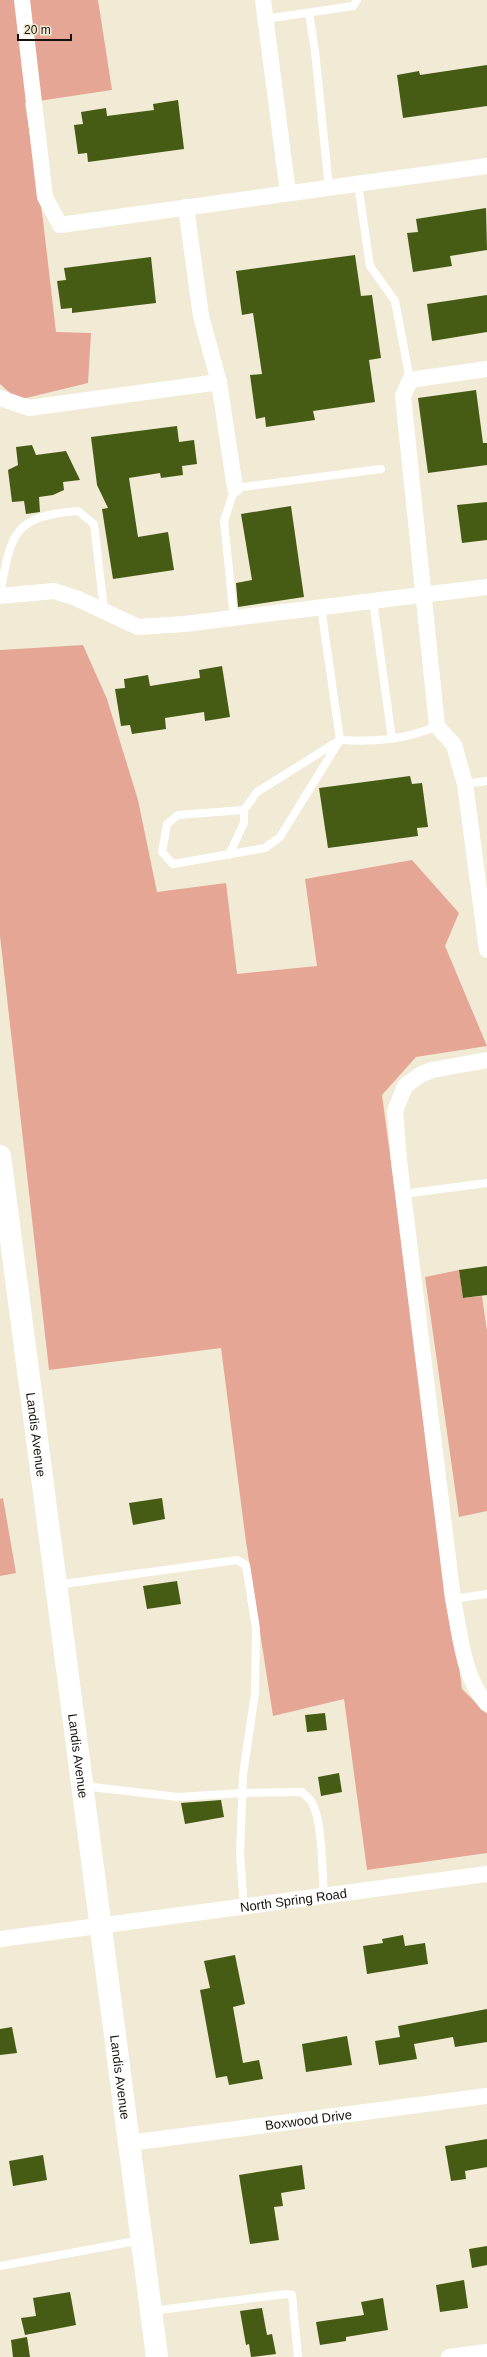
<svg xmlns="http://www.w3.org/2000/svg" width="487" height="2357" font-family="Arial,sans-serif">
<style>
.green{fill:#e6a695}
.building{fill:#465b13}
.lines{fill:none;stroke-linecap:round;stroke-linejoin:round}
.lane{stroke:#fff;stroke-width:8}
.street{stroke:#fff;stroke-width:16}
.primary{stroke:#fff;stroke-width:22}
.labels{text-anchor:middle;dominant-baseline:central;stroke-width:4;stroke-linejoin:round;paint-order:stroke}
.street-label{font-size:13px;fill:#15130b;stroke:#f1ebd5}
</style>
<rect width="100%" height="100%" fill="#f1ebd5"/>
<!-- green -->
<g class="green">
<path d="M0,0H98L112,90L25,103L43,220L56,332L91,333L88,383L18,400L0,384Z"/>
<path d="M83,645L107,699L138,800L157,892L226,883L237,974L317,966L305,879L412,860L459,913L445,946L487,1046L416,1057L382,1095L462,1689L487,1714V1853L367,1870L344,1699L273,1716L246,1542L221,1348L49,1370L0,936V650Z"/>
<path d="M459,1270L463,1298L482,1296L487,1331V1511L459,1517L425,1277Z"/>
<path d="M3,1498L16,1573L0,1576V1499Z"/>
</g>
<!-- building -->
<g class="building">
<path d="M487,65V106L403,118L397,75L419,71L420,75Z"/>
<path d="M178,100L184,149L88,162L87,153L78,154L74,125L83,124L81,112L106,108L107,116L154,110L153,104Z"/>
<path d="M486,208L487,250L450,256L452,266L413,272L407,233L418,232L416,219Z"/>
<path d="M355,255L361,296L372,295L381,358L369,360L375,402L313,411L315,420L266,427L265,417L256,419L250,375L262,374L253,313L242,315L236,271Z"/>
<path d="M151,257L156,303L72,313V308L61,309L57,281L66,280L64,268Z"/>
<path d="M487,295V332L432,341L427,304Z"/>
<path d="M476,390L483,443H487V465L428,473L418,398Z"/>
<path d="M177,426L179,442L194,440L197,464L182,466L183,475L161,478L160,473L129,478L138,537L168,532L174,570L113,579L102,509L108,508L97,485L91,437Z"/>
<path d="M32,445L36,455L66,451L80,480L63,482L64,490L53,495L39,497L40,512L26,514L24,501L12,502L8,470L18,465L16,447Z"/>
<path d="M487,502V540L462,543L457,505Z"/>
<path d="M291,506L304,597L238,607L236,583L252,580L241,514Z"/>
<path d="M222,666L230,717L205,721L204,712L165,718L166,729L132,734L130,725L121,726L115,689L125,688L124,679L148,675L150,686L200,678L199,670Z"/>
<path d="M410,776L412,784L422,783L428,827L417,828L418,836L328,848L319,788Z"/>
<path d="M487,1266V1295L463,1298L459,1270Z"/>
<path d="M162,1498L165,1519L133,1525L129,1503Z"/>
<path d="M177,1581L181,1604L147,1609L143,1586Z"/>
<path d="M325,1713L327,1730L307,1732L305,1715Z"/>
<path d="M339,1773L342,1792L321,1796L318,1777Z"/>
<path d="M221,1800L224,1817L185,1824L181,1803Z"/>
<path d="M403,1935L405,1946L425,1943L428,1964L367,1974L363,1946L383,1943L382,1939Z"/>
<path d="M235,1955L245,2004L233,2007L243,2063L259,2060L263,2079L229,2085L227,2076L216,2078L200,1990L210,1988L204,1961Z"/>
<path d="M487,2009V2042L455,2047L453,2037L414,2044L417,2059L379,2065L375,2041L400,2037L398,2026Z"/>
<path d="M12,2027L17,2053L0,2055V2029Z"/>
<path d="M347,2036L352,2065L306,2072L302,2044Z"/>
<path d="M487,2139V2167L465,2171L466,2179L451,2181L445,2146Z"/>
<path d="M43,2155L47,2180L13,2186L9,2161Z"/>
<path d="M302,2165L305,2189L281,2193L283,2206L274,2207L279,2240L250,2244L239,2175Z"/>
<path d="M487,2246V2265L472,2268L469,2249Z"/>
<path d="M464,2280L468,2308L440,2312L436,2285Z"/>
<path d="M70,2292L76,2325L25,2335L21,2318L36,2316L33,2298Z"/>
<path d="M383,2298L388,2330L346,2337V2341L320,2345L316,2322L364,2315L361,2302Z"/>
<path d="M262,2308L267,2335L272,2334L276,2354L251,2357L249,2344L246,2345L240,2311Z"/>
<path d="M27,2337L30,2357H13L11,2340Z"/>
</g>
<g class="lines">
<!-- lane -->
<g class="lane">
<path d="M309,13L315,51L329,188"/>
<path d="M265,19L353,6L357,0"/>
<path d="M358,184L370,266L395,301L410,380"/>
<path d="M0,594C11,535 12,516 78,511L94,524L104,610"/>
<path d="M373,601L392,739"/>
<path d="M234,618L224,521L235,488L381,469"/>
<path d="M465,784L487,781"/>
<path d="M244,810L178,815L167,824L162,852L173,864L265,848L280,837L340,740C374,742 405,740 437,726"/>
<path d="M229,855L244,823V810L257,792L340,740L321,607"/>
<path d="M403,1194L487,1183"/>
<path d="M56,1585L237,1560L246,1565L256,1629L255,1693L243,1775L240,1855L244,1907"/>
<path d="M453,1599L487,1594"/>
<path d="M83,1786L178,1797L242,1793L302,1792C305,1795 309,1798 311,1801C323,1820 322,1873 324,1896"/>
<path d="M0,2266L141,2240"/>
<path d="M152,2311L286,2294L292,2295L298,2357"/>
</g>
<!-- street -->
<g class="street">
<path d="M22,0L45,197L60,225L487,166"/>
<path d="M263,0L288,193"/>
<path d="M186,207L201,316L219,382"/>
<path d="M487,369L410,380L403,396L437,726L454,745L465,784L487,950"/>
<path d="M0,398L29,408L219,382L235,488"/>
<path d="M0,596L54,591L76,598L138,627L184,624L487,587"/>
<path d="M487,1060L432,1070L420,1075L405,1086L395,1111L399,1161L453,1599C460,1633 463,1678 487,1704"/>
<path id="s1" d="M0,1939L487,1874"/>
<path id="s2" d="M129,2143L487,2096"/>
<path d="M449,2357L487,2352"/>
</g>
<!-- primary -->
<path class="primary" id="s3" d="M0,1156L157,2357"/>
</g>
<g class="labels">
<!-- street labels -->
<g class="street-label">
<text stroke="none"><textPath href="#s3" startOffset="281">Landis Avenue</textPath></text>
<text stroke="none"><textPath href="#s3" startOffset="605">Landis Avenue</textPath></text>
<text stroke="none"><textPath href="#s1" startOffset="296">North Spring Road</textPath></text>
<text stroke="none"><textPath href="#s3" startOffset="929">Landis Avenue</textPath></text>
<text stroke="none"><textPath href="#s2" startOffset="181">Boxwood Drive</textPath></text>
</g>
</g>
<!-- scale -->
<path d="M18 34v6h53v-6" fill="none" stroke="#15130b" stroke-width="2"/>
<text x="24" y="34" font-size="12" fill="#15130b" stroke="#f1ebd5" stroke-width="3" paint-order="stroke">20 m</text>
</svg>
